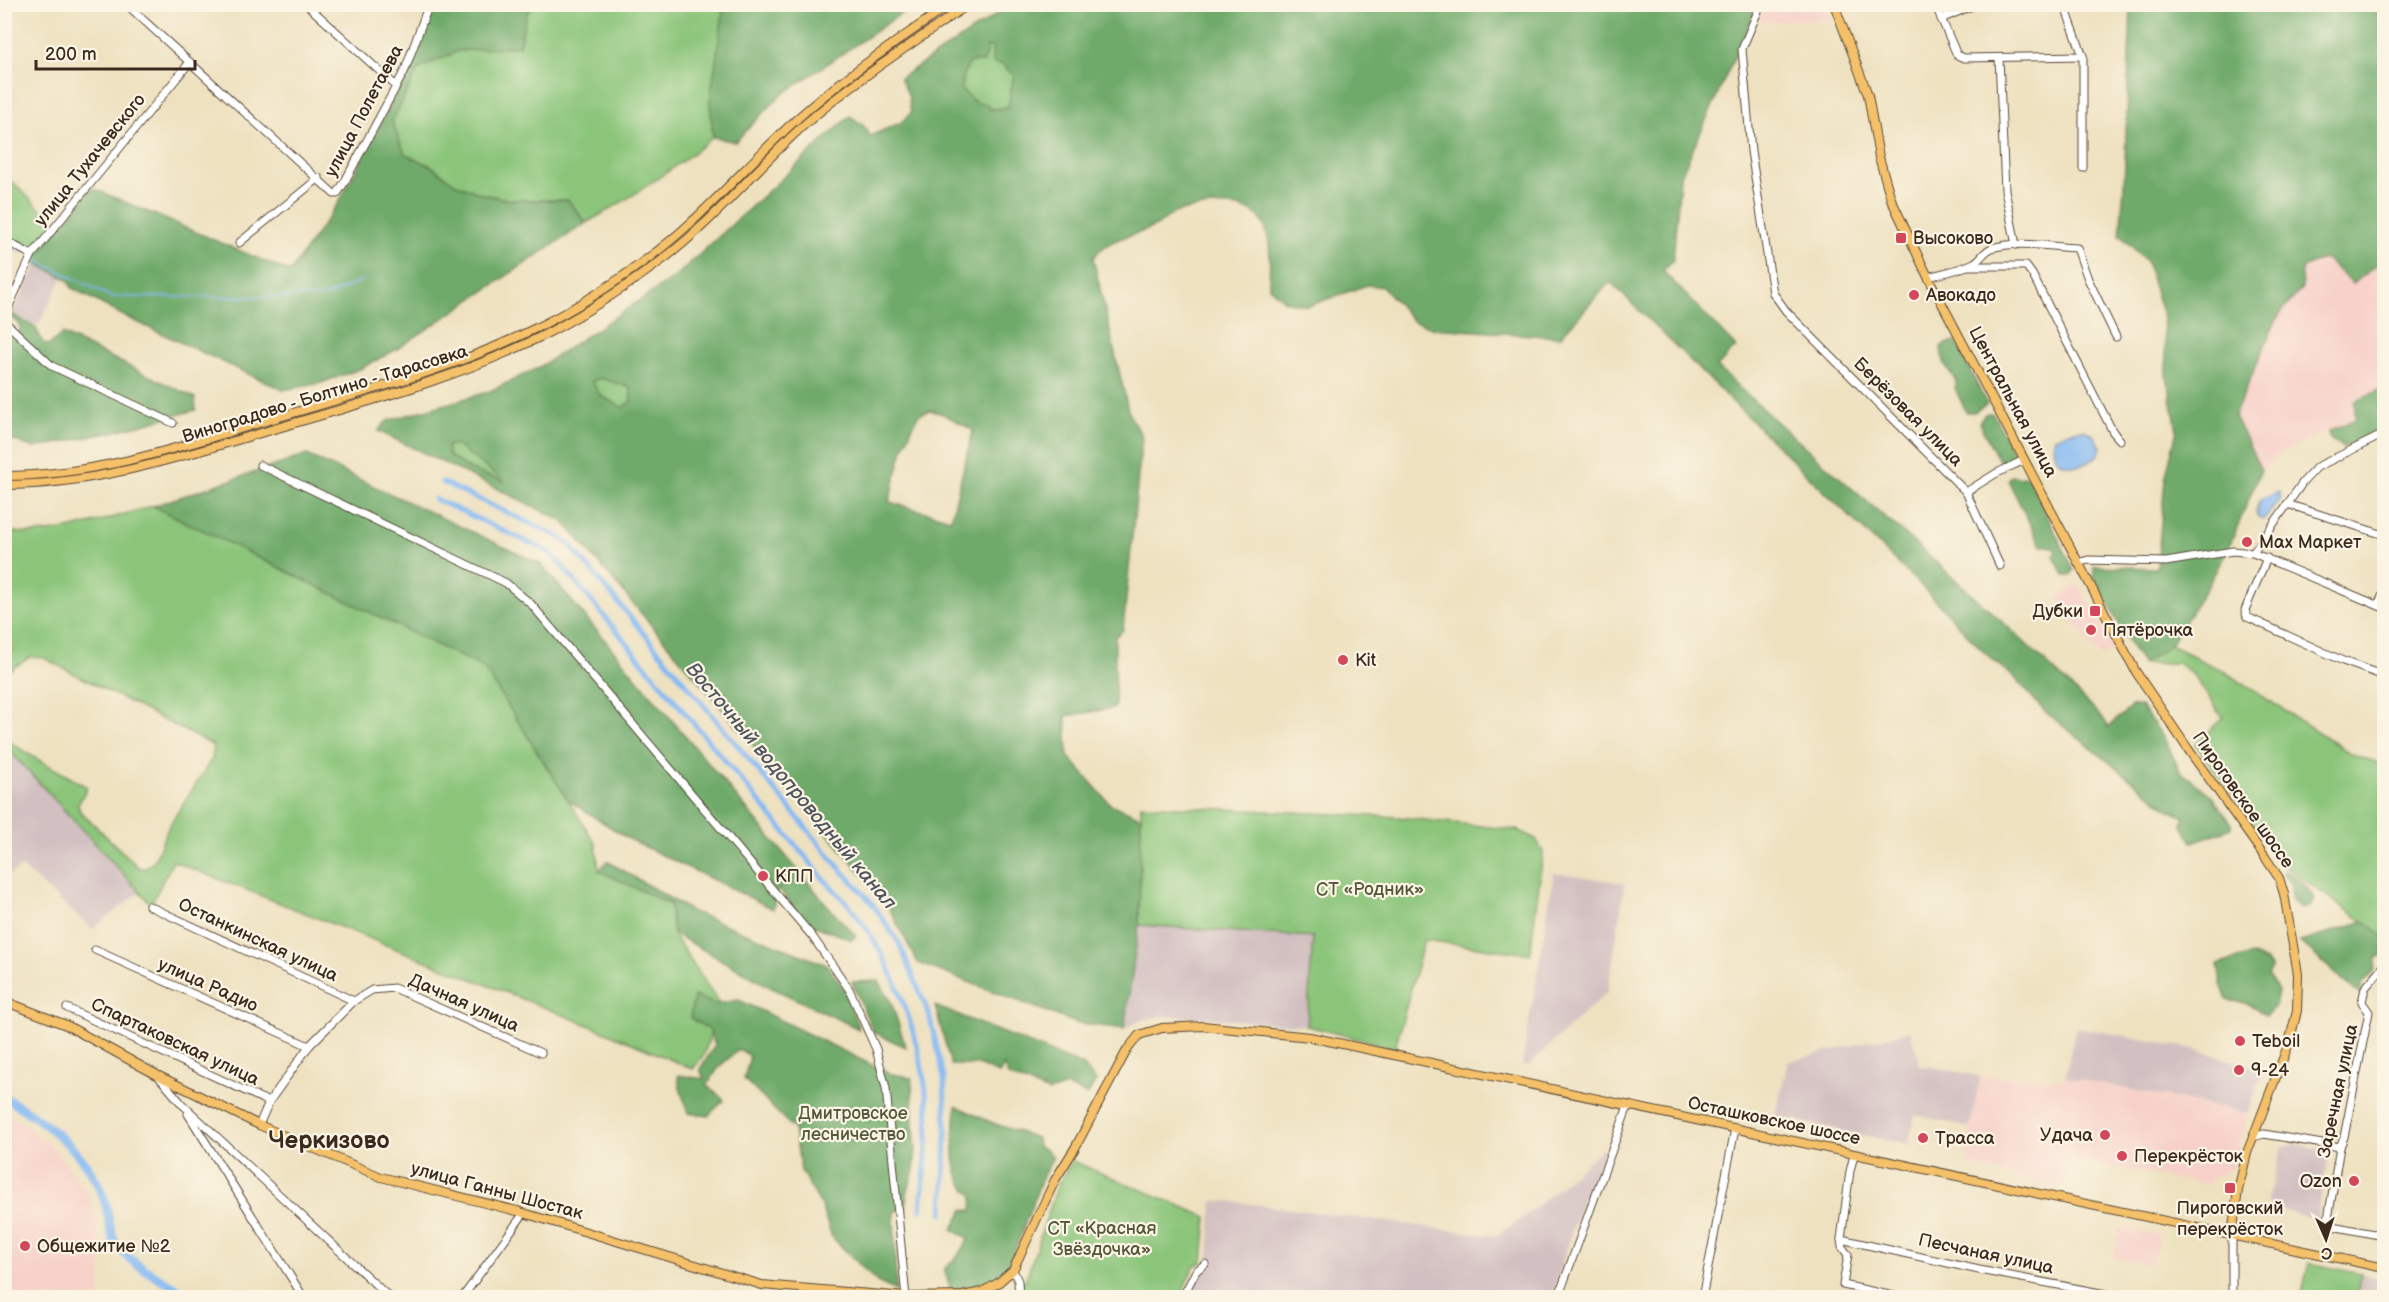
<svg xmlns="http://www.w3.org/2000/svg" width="2389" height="1302" font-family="'Balsamiq Sans',sans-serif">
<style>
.built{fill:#f7d1c9}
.industrial{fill:#d2bfc1}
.green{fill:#8bc57a;stroke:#63784c;stroke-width:1.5}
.forest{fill:#70aa6a;stroke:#566a44;stroke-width:1.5;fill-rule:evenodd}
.water{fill:#84b9f3;stroke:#607288;stroke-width:1.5}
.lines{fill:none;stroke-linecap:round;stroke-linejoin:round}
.stream{stroke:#84b9f3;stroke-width:1.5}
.canal{stroke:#84b9f3;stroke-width:5}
.river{stroke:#84b9f3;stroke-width:9}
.minor-casing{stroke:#564536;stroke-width:9}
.major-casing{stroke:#564536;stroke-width:10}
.minor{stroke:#fff;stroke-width:7}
.major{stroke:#f4c16a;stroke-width:8}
.poi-dot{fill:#d1495b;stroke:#fcf5e5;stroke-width:2}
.labels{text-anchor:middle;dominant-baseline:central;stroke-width:4.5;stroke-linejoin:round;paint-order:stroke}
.street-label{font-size:18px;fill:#3b2a1e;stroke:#fcf5e5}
.poi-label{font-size:18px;fill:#3b2a1e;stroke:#fcf5e5;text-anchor:start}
.park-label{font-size:18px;fill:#53583a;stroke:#fcf5e5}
.water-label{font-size:20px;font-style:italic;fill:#51555e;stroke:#fcf5e5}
.district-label{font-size:24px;font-weight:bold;fill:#3b2a1e;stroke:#fcf5e5}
</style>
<rect width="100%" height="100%" fill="#fcf5e5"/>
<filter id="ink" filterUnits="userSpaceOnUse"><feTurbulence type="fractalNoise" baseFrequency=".0167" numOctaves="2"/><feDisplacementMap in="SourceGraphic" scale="12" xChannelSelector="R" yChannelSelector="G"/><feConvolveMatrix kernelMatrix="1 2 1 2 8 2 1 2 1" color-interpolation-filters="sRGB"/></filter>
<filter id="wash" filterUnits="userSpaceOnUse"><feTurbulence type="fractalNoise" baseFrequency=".008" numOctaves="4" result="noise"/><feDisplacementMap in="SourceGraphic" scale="24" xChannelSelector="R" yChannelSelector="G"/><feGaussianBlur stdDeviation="1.35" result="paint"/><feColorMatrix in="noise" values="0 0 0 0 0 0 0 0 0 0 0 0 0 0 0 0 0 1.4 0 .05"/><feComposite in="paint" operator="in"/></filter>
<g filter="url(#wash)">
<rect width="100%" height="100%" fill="#eee1c0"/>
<!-- built -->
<g class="built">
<path d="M1827,4L1831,19L1760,22L1765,5Z"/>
<path d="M2324,258L2353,284L2384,259V387L2352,401L2354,419L2280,453L2261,470L2234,416L2277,318L2302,288L2301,275L2303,268Z"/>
<path d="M2079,585L2115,649L2100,656L2072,621L2058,596Z"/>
<path d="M1980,1076L2064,1080L2065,1077L2249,1113L2231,1170L2211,1178L2209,1185L2071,1160L2064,1189L1967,1165V1143Z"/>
<path d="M4,1111L51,1145L90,1196L102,1252L100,1297H5Z"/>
<path d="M2119,1228L2159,1235L2153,1265L2113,1258Z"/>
</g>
<!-- industrial -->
<g class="industrial">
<path d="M37,265L62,278L38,326L12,313Z"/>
<path d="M5,746L140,892L92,929L22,867L5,877Z"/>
<path d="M1554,873L1625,883L1608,991L1528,1066L1522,1065Z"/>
<path d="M1139,925L1313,937L1307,1026L1210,1018L1162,1016L1141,1020L1124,1029Z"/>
<path d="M2076,1027L2194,1049L2263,1070L2249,1113L2065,1077Z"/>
<path d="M1910,1031L1919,1058L1918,1065L1980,1076L1970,1127L1915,1115L1908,1145L1775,1116L1788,1062Z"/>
<path d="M2294,1144L2329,1150L2317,1220L2273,1207L2267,1200L2283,1146Z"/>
<path d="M1602,1149L1606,1151L1575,1223L1552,1297H1420L1402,1289L1396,1290L1394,1298H1185L1197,1275L1208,1265L1213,1201H1228L1496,1236L1534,1209Z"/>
<path d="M2361,1274L2384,1280V1297L2356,1298Z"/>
</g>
<!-- green -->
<g class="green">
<path d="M718,4L723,14L710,101L713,137C673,170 631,198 586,223L568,200H511L482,194L456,184L431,166L405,155L392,122L418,69L458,51L519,46L526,15L532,5Z"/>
<path d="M987,46L993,47L1003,65L1014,75L1008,107C983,112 979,107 961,89L963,75L970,62H984Z"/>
<path d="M4,177L15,184L59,228L38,255L5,238Z"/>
<path d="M601,378L631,388V401L623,408L600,395L592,381Z"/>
<path d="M455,444L508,483L471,470L449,456L447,446Z"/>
<path d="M153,506L484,668L596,844L599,870L670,904L673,934L720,1004L704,1055L693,1069L601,1030L173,861L151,904L5,746V739L30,755L87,787L78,805L80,811L138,867L144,869L154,861L169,826L212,759L214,746L44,658L30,657L5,673V661L9,660L13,645L5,641V530C43,542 113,517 153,506Z"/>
<path d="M2170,645L2225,672L2350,753L2384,766V933L2383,935L2284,866L2195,744L2223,718L2194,676L2178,663L2142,664Z"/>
<path d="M1141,805L1398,817L1517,830L1536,839L1543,852L1530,954L1424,940L1395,1048L1307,1026L1313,937L1139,925Z"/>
<path d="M1072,1161L1207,1217L1203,1262L1194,1266L1180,1297L1002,1298L1026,1279L1058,1184Z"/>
<path d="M2309,1263L2361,1274L2356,1297H2301Z"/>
</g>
<!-- forest -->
<g class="forest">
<path d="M433,5H532L526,16L519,46L458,51L418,69L392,122L405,154L431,166L456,184L482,194L511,200H568L586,223L397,349L360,369L321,383L283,390L122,315L72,288L67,279L37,264L38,255L92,188L290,272L339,202L409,70Z"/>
<path d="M718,5H914L780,96L735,142L713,137L710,101L723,14Z"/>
<path d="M1011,5H1758L1680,178L1673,260L1663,271L1736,347L1717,367C1845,487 1983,596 2105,721L2108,727L2131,707L2140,706L2163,736L2180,771L2211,795L2232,824V828L2192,842L2182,824L2184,817L2171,811L2044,711L2017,680L1984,652L1925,590L1610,282L1560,337L1432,328L1413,321L1383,287L1367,285L1308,306L1285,301L1269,287C1269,267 1273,242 1263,223C1251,198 1199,206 1177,212C1169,214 1164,221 1158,225C1135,237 1109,236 1093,258L1129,414L1142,436L1123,630L1115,637V708L1066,716L1068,756L1110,804L1141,817L1139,925L1124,1029L1076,1023L918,963L885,901L563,521L378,431L387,421L488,392L538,368L675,277L850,116L863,125L870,136L900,123L911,113L908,94L900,78ZM987,47H992L993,63L1003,65L1014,75L1008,107L990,110L987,104L974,102L961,89L963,75L970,62H984ZM601,378L631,388V401L623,408L600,395L592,381ZM930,410L943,414L973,430L951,519L889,502L903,449L918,415ZM455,444L505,482L471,470L449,456L447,446Z"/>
<path d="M2131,5H2384V259L2353,284L2324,258L2303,268L2301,275L2302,288L2277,318L2234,416L2261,470L2229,547L2208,585L2170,645L2142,664L2129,643L2094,577V566L2157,568L2165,479L2177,430L2167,376L2163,316L2146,261L2120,235L2124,187Z"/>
<path d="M13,308L12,314L36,328L43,343L49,345L62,334L195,398L196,410L109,433L34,448L5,437L4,326L17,335L20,330L19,323L10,317V309Z"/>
<path d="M1956,342L1987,404L1974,412H1966L1955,388L1956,380C1948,371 1941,361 1941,347L1948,343Z"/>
<path d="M2384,388V429L2342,448L2340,443C2333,443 2329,439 2328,432L2356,419L2354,402Z"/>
<path d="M1989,413L1993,414L2015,456L2016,460L2002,466L1979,423L1985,414Z"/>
<path d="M307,455L541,564L833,912L856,936L852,940L807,923L778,888L773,909L629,839L568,800L484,668L153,506Z"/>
<path d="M2012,475L2019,478L2026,476L2029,479L2074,570L2070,575H2064L2054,557L2056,550L2049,546H2042L2038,540L2008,480Z"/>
<path d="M607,861L691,911L827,965L844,989L859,1029L770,987L673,933L670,904L599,871Z"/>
<path d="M2285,871C2296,877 2311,888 2314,900L2310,907L2301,908L2292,901L2291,885L2283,875Z"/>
<path d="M2364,921L2384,936V955L2376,959L2374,971L2362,984L2360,995L2300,942Z"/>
<path d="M2251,955L2266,961L2271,968L2267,975L2278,991L2275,1006L2266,1015L2245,1003L2227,1000L2221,984L2218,965Z"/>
<path d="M879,981L891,1002L906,1047L873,1032L852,982Z"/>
<path d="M694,996L716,1004L739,1000L888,1073L912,1078L913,1123L916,1148L914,1170L907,1194L905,1210L894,1211L896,1291L877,1282L832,1237L820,1203L801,1171L794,1129L744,1079L750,1056L739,1049L719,1067L707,1085L724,1100L708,1116L688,1113C685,1100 678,1088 678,1075L704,1079L700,1069L715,1045L709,1029L690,1018Z"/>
<path d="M935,1006L1083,1065L1096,1081L1087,1095L1067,1086L1049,1092L1008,1076L1004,1066L999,1074L978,1065H951Z"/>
<path d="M956,1106L995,1124L1037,1138L1038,1147L1046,1150L1053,1157L1043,1176L1011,1261L993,1280L951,1291L944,1269L957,1257L969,1238L952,1230L964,1209L972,1211L973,1195C946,1177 955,1134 956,1106Z"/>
</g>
<!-- water -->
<g class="water">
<path d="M2084,430L2094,435L2101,447C2096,472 2043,474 2055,438L2071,431Z"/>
<path d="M2279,492L2281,499L2263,520L2257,517L2256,510L2260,500Z"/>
</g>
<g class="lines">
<!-- stream -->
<g class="stream">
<path d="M4,245L22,253"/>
<path d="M34,259L112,297H324L363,280"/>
</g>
<!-- canal -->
<g class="canal">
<path d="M442,482L557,536L570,545L838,866L871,902L899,943L929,1014L944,1078L946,1130L943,1214"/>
<path d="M435,499L547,551L558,561L824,879C834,890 846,901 855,913C897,966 929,1060 928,1127C927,1155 923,1183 921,1210"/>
</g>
<!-- river -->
<path class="river" d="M4,1097C44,1121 86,1151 103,1196C108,1208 110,1236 116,1244C134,1269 168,1280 191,1298"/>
</g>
</g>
<g filter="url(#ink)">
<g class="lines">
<!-- minor casing -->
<g class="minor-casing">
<g id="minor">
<path d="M126,4L334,194H337L344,183L405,70L429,4"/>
<path d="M306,4L396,86"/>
<path d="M1761,4L1742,49L1751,151L1773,293L1786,311L1966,492L2000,566"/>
<path d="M1935,4L1957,55L1964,58L2083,56"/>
<path d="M2064,4L2083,56V168"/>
<path d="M1941,19L1976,4"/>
<path d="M1999,58L2005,190L2016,245"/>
<path d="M4,240L32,255"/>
<path d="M239,243L319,178"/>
<path d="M1967,266H2026L2032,274L2113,432L2120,440"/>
<path d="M1928,277C1943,273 1960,270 1974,263C1981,259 1984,251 1992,248C2017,240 2051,247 2077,248L2088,279L2116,337"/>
<path d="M4,317L32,255L190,62"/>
<path d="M4,321L52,366L173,423"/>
<path d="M260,465L506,583L531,604L812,936L849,989L876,1049L886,1088L906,1298"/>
<path d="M1966,492L1995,474L2024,460"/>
<path d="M2287,504L2384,535"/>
<path d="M2253,553L2303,482L2317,467L2384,434"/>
<path d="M2267,558L2245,610L2247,617L2343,661L2384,676"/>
<path d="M2078,563L2088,560L2166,562L2233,551L2253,553L2384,608"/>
<path d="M2378,605L2384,592"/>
<path d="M149,906L354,1001"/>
<path d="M95,950L309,1046"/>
<path d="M2384,966L2365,988L2362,1002L2369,1012L2344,1137L2340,1147L2327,1225L2384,1236"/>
<path d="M67,1008L269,1102"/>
<path d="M159,1077L182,1104L390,1298"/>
<path d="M188,1114L304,1298"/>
<path d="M259,1125L269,1102L309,1046L354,1001L372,990L394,988L541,1053"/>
<path d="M2253,1137L2264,1134L2340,1147"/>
<path d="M1854,1155L1850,1171L1841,1239L1842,1247L1848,1255L1843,1285L1903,1298"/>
<path d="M1841,1239L1979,1270L2127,1298"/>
<path d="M1013,1270L1018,1281L1019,1298"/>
<path d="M462,1298L524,1213"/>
<path d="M1182,1298L1196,1271L1205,1264"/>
<path d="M1558,1298L1628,1106"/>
<path d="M1702,1298L1735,1129"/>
<path d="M2232,1298V1235"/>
</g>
</g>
<!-- major casing -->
<g class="major-casing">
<g id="major">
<path d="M1834,4L1868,95L1879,157L1891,199L1928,277L2136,672L2188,749L2265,857L2279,878L2284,894L2298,974L2297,1011L2289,1043L2247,1153L2238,1190L2232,1235"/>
<path d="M4,476C95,476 184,446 269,420C359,393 452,370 536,328C575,309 612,285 647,259C702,219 747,164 798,118C845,76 898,41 950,4"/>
<path d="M4,485C94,485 180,457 264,432C357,404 454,380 542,336C581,316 618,292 654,266C710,226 753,171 804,125C855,80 913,43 969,4"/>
<path d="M4,1001L66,1025L157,1075L259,1125L381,1177L517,1211L762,1285L906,1297L962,1296L982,1292L998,1283L1013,1270L1055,1180L1075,1148L1127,1050L1139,1035L1162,1028L1203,1026L1310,1037L2384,1268"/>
</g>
</g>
<!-- minor -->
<use href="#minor" class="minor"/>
<!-- major -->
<use href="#major" class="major"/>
</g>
</g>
<!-- markers -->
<g class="poi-dot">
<rect x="1895" y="232" width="12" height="12" rx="3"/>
<circle cx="1914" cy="295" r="6"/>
<circle cx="2247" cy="542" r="6"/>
<rect x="2089" y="605" width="12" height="12" rx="3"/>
<circle cx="2091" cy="630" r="6"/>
<circle cx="1343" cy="660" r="6"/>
<circle cx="763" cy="876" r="6"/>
<circle cx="2240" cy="1041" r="6"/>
<circle cx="2239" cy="1070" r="6"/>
<circle cx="2105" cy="1135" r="6"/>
<circle cx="1923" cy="1138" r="6"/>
<circle cx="2122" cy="1156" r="6"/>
<circle cx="2354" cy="1181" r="6"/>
<rect x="2224" y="1182" width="12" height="12" rx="3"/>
<circle cx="25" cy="1246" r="6"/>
</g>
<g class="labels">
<!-- street labels -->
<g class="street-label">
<text transform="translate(364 111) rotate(-62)">улица Полетаева</text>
<text transform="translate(90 160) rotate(-51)">улица Тухачевского</text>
<text transform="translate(325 394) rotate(-17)">Виноградово - Болтино - Тарасовка</text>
<text transform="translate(2013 402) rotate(62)">Центральная улица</text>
<text transform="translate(1908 412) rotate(45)">Берёзовая улица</text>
<text transform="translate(2243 800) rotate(55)">Пироговское шоссе</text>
<text transform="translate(258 940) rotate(25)">Останкинская улица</text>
<text transform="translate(208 985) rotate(24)">улица Радио</text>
<text transform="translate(464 1003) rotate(24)">Дачная улица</text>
<text transform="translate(175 1042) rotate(25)">Спартаковская улица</text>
<text transform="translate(2338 1091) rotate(-78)">Заречная улица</text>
<text transform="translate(1774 1121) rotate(12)">Осташковское шоссе</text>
<text transform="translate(497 1191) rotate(15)">улица Ганны Шостак</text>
<text transform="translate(1986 1254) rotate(12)">Песчаная улица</text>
</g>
<!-- poi labels -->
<g class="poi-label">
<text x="1913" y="238">Высоково</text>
<text x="1926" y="295">Авокадо</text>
<text x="2259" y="542">Мах Маркет</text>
<text x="2083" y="611" text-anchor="end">Дубки</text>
<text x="2103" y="630">Пятёрочка</text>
<text x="1355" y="660">Kit</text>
<text x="775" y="876">КПП</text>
<text x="2252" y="1041">Teboil</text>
<text x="2251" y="1070">9-24</text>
<text x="2093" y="1135" text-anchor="end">Удача</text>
<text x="1935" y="1138">Трасса</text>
<text x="2134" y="1156">Перекрёсток</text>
<text x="2342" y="1181" text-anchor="end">Ozon</text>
<text x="2230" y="1208" text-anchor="middle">Пироговский<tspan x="2230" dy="21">перекрёсток</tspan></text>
<text x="37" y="1246">Общежитие №2</text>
</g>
<!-- park labels -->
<g class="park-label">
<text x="1370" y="889">СТ «Родник»</text>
<text x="853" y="1113">Дмитровское<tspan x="853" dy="21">лесничество</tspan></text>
<text x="1102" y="1228">СТ «Красная<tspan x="1102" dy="21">Звёздочка»</tspan></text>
</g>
<!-- water labels -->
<g class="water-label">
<text transform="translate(791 786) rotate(50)">Восточный водопроводный канал</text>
</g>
<!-- district labels -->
<g class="district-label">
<text x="329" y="1140">Черкизово</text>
</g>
</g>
<!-- margin -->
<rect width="2389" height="1302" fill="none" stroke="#fcf5e5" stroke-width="24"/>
<!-- north arrow -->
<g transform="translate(2326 1239) rotate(177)" stroke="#fcf5e5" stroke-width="4.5" paint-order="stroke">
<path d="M0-4.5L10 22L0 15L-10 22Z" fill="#3b2a1e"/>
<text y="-9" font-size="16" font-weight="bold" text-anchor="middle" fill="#3b2a1e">С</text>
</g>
<!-- scale -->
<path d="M36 60v9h159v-9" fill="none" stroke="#3b2a1e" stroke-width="3"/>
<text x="45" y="60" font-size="18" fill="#3b2a1e" stroke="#fcf5e5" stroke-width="4.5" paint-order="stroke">200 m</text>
</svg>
